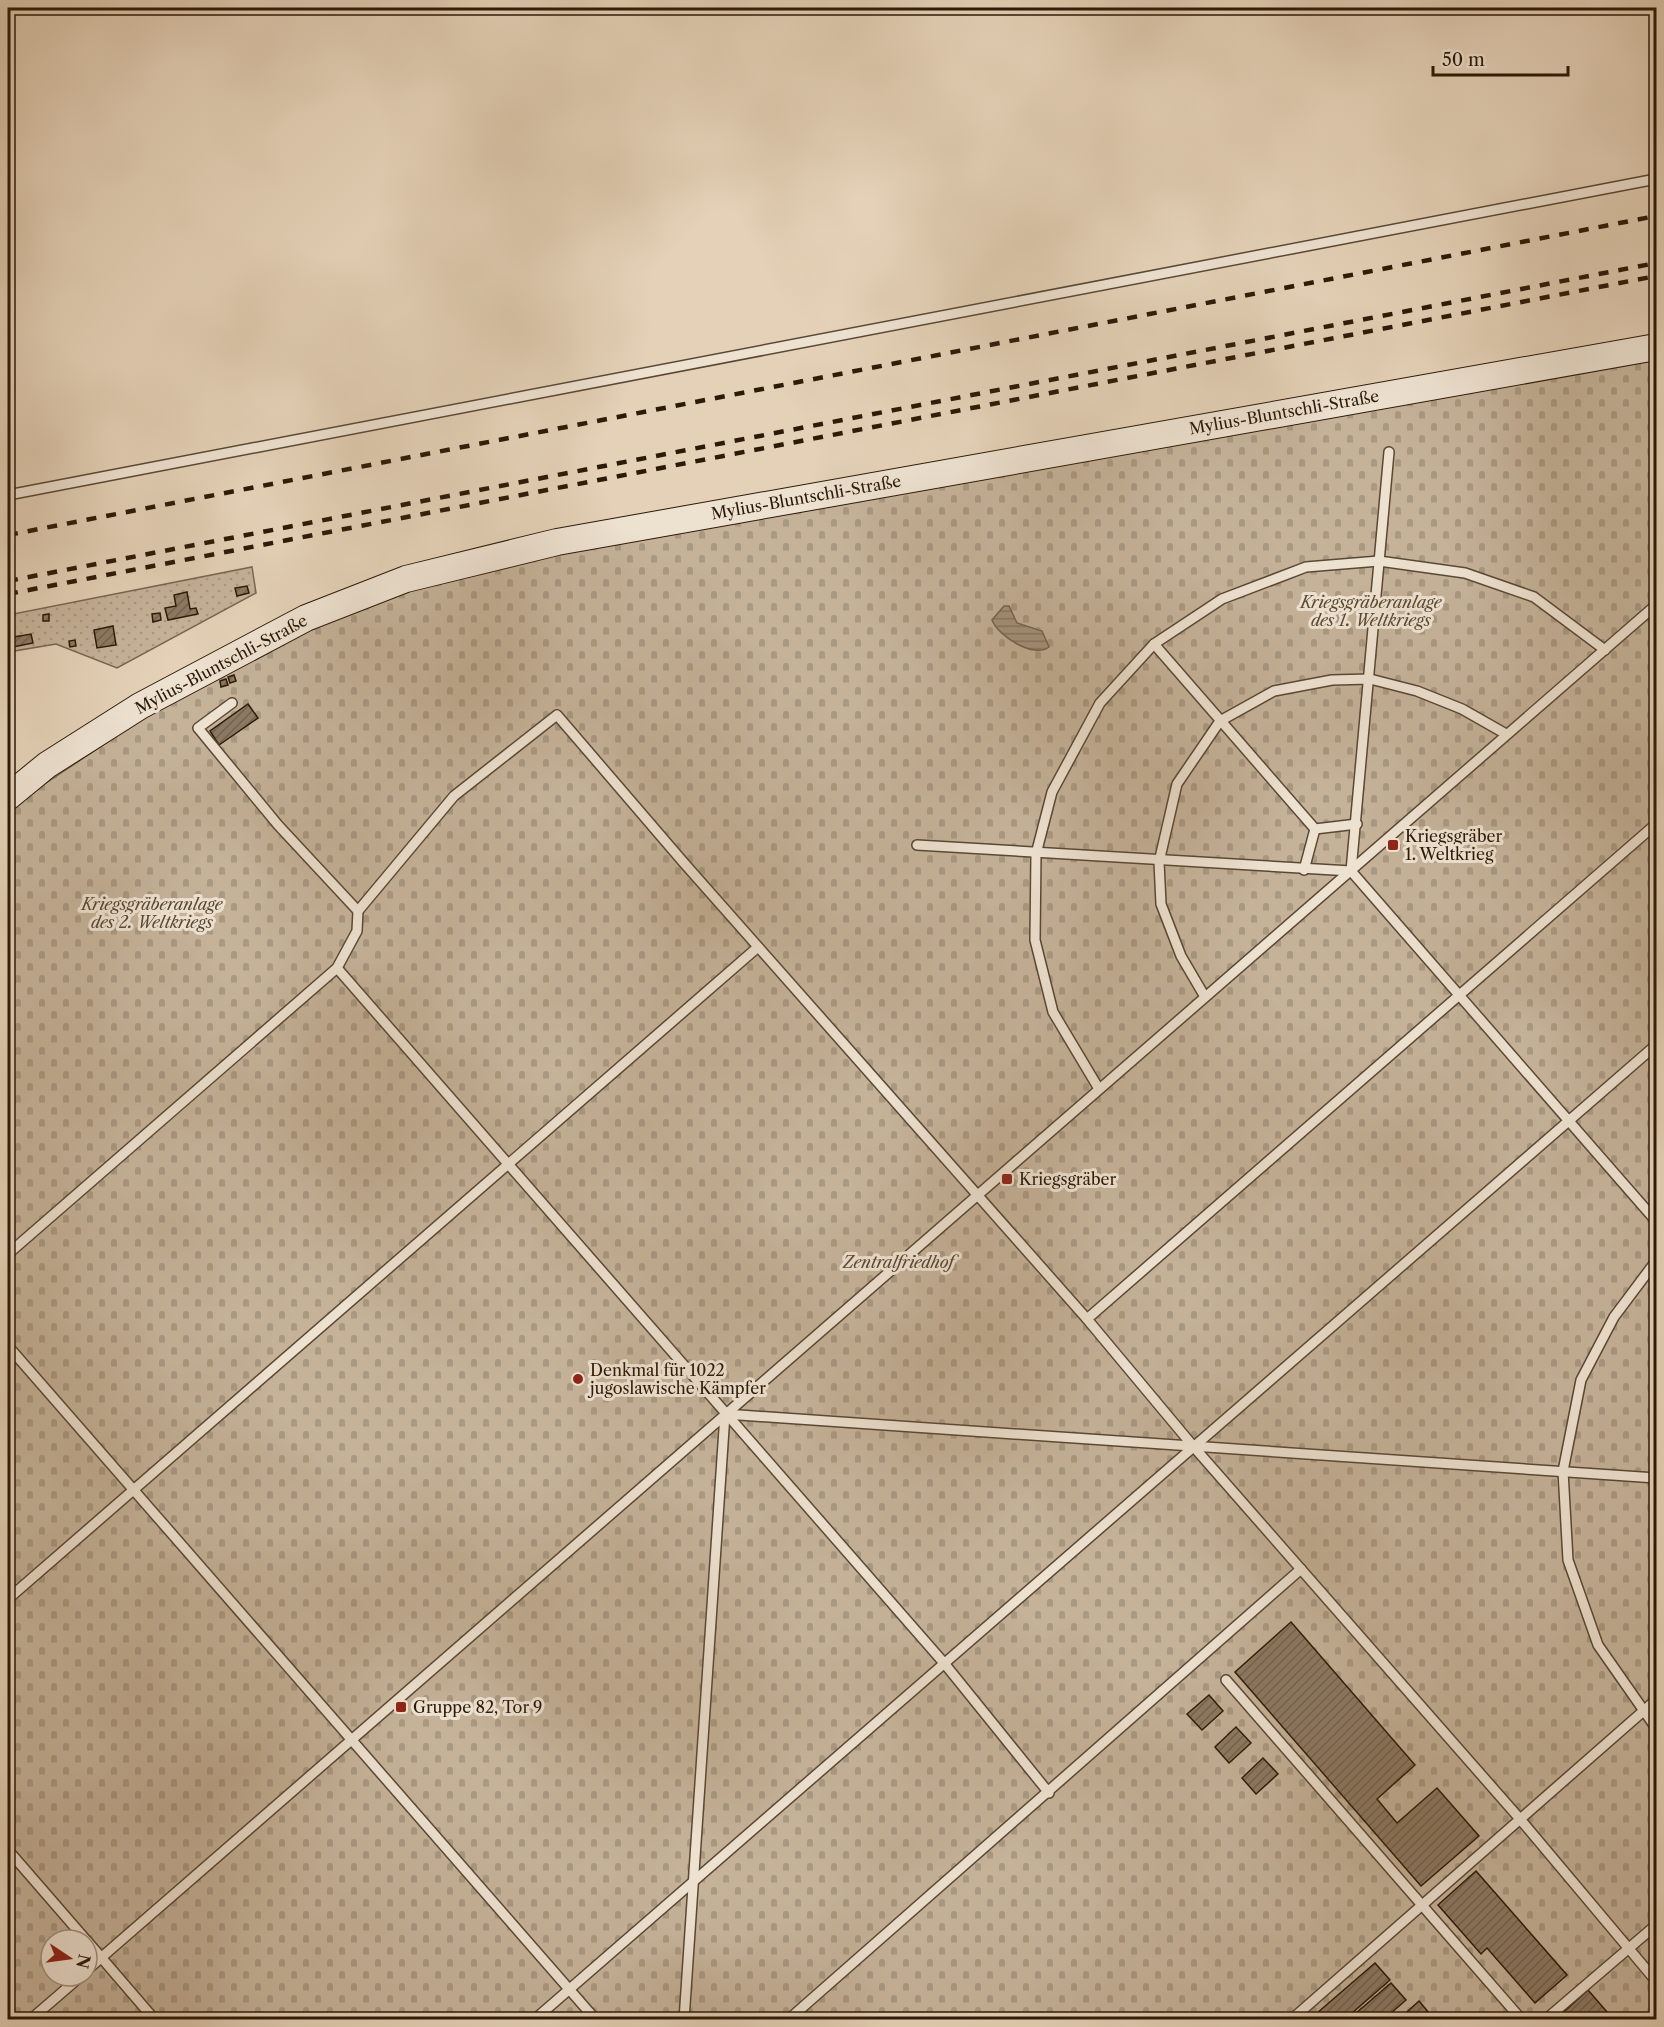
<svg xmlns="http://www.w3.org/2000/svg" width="1664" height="2027" font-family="'Libre Caslon Text',serif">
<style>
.green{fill:url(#green-dots);stroke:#786650;stroke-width:1.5}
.cemetery{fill:url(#cemetery-stones);stroke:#786650;stroke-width:1.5;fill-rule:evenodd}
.water{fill:url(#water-rules);stroke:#75634e;stroke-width:1.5}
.building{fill:url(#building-hatch);stroke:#2c1a08;stroke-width:1.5}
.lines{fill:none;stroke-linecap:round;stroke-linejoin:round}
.lane-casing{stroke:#5a4834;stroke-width:12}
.secondary-casing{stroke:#2c1a08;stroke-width:28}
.lane{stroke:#ede1d0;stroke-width:9}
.secondary{stroke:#ede1d0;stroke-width:26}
.rail{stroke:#2c1a08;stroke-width:4.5;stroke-dasharray:10 10;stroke-linecap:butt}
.poi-dot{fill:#8f2418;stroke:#ede1d0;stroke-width:2}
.labels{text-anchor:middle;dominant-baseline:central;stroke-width:6;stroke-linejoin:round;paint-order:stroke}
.street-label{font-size:16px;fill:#2c1a08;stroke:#ede1d0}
.park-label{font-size:16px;font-style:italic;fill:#5a4834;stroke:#ede1d0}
.poi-label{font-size:16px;fill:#2c1a08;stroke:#ede1d0;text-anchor:start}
</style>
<defs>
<pattern id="green-dots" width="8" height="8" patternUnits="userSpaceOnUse" patternTransform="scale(1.5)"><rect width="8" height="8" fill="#c5b299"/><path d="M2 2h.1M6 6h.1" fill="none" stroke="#a99882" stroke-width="1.8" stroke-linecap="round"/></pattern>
<pattern id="cemetery-stones" width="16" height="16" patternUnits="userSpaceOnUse" patternTransform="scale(1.5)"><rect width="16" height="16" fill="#c5b299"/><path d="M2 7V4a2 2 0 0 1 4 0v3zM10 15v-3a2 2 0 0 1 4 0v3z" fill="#a99882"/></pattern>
<pattern id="water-rules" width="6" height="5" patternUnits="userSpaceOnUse" patternTransform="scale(1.5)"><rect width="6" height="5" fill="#a5937c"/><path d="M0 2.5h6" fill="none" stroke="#877764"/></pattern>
<pattern id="building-hatch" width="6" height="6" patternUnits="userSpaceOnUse" patternTransform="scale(1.5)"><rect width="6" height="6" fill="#8c7963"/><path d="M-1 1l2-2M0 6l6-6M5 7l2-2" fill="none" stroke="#736250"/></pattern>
</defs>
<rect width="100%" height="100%" fill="#e4d1b7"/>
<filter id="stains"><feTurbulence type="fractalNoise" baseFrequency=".00333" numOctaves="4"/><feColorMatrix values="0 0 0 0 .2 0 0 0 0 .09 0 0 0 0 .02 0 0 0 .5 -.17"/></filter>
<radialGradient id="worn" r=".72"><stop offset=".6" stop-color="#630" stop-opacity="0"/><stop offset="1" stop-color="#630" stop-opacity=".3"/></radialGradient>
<!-- green -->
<path class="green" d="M252,567L256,593L117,668L56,644L8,652V615Z"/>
<!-- cemetery -->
<path class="cemetery" d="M1656,359V2019H8V814L37,789L163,705L319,626L408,590L560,549ZM51,1940H87V1976H51Z"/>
<!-- water -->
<path class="water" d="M1004,606H1009L1017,623L1042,631L1049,647C1034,659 998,636 992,620Z"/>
<!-- building -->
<g class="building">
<path d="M247,586L249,593L237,596L235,588Z"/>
<path d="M187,592L190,609L196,608L198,614L168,620L165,608L176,606L174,595Z"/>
<path d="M160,613L161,620L153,622L152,614Z"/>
<path d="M49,614V621H43V615Z"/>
<path d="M113,626L116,645L97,648L94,630Z"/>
<path d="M31,634L33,643L8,648V638Z"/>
<path d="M75,640L76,646L70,647L69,641Z"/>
<path d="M234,675L236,681L230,683L228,677Z"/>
<path d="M226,679L228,685L221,687L220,681Z"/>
<path d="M248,704L258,718L219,745L210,731Z"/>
<path d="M1291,1622L1415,1765L1377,1799L1397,1823L1437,1788L1479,1836L1421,1886L1235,1672Z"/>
<path d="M1209,1695L1223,1711L1202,1730L1187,1714Z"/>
<path d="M1236,1727L1251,1743L1229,1763L1215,1747Z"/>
<path d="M1263,1758L1278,1774L1256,1794L1242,1778Z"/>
<path d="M1476,1871L1567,1975L1535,2003L1487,1948L1481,1954L1438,1905Z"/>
<path d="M1375,1963L1390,1980L1344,2020H1309Z"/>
<path d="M1391,1983L1406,2000L1383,2020H1348Z"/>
<path d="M1588,1990L1614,2020H1555Z"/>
<path d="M1419,2001L1435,2020H1398Z"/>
</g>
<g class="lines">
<!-- lane casing -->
<g class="lane-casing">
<g id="lane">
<path d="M8,495L1656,179"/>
<path d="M1154,644L1315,829L1357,824"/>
<path d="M232,703L198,728L278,825L358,911"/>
<path d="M917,845L1351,871L1656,1221"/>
<path d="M1304,870L1315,829"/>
<path d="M1351,871L1389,452"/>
<path d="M337,968L944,1663L1049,1793"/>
<path d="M1205,997L1181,956L1161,904L1159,862L1177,784L1220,721L1274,691L1332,680L1370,679L1417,691L1462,709L1506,734"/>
<path d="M1099,1089L1053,1012L1035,940L1036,854L1052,792L1100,703L1154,644L1222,599L1306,567L1379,561L1465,573L1534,597L1605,650"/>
<path d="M8,1254L337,968L357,931L358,911L454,796L557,715L684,863L1087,1319L1193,1446L1520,1819L1656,1981"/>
<path d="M1656,1261L1614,1317L1581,1380L1563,1471L1568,1560L1598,1645L1656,1728"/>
<path d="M1087,1319L1656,824"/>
<path d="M8,1346L596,2020"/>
<path d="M8,1599L758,947"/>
<path d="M1226,1680L1522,2020"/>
<path d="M8,1850L86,1940"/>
<path d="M87,1941L155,2020"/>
<path d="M87,1970L1656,605"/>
<path d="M30,2020L81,1976"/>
<path d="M534,2020L1656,1045"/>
<path d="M684,2020L725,1414L1656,1478"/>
<path d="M788,2020L1301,1569"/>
<path d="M1291,2020L1656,1700"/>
<path d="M1545,2020L1656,1925"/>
</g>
</g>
<!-- secondary casing -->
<g class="secondary-casing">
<path id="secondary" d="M8,797L47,765L140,706L306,618L406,579L557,542L1656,347"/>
</g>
<!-- lane -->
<use href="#lane" class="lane"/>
<!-- secondary -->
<use href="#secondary" class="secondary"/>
<!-- rail -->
<g class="rail">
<path d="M8,535L1656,216"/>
<path d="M8,581L1656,263"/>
<path d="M8,594L1656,276"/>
</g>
</g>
<!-- markers -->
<g class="poi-dot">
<rect x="1387" y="839" width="12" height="12" rx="3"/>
<rect x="1001" y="1173" width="12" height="12" rx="3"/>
<circle cx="578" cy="1379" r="6"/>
<rect x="395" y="1701" width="12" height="12" rx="3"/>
</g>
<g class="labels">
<!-- street labels -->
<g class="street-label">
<text transform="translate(1284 412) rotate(-10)">Mylius-Bluntschli-Straße</text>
<text transform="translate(806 497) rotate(-10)">Mylius-Bluntschli-Straße</text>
<text transform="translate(221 664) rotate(-28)">Mylius-Bluntschli-Straße</text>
</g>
<!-- park labels -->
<g class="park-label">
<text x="1371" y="602">Kriegsgräberanlage<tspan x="1371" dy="18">des 1. Weltkriegs</tspan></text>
<text x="152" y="904">Kriegsgräberanlage<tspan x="152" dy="18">des 2. Weltkriegs</tspan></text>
<text x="898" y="1262">Zentralfriedhof</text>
</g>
<!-- poi labels -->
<g class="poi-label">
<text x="1405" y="836">Kriegsgräber<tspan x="1405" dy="18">1. Weltkrieg</tspan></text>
<text x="1019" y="1179">Kriegsgräber</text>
<text x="590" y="1370">Denkmal für 1022<tspan x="590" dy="18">jugoslawische Kämpfer</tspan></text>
<text x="413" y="1707">Gruppe 82, Tor 9</text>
</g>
</g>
<!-- margin -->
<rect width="1664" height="2027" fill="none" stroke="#e4d1b7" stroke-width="30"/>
<rect x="9" y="9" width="1646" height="2009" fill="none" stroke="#2c1a08" stroke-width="3"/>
<rect x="15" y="15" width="1634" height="1997" fill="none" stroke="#2c1a08" stroke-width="1.5"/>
<!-- north arrow -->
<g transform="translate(69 1958) rotate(103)"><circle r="28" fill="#ede1d0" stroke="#a09180" stroke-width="1.5"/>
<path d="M0-4.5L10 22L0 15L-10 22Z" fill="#8f2418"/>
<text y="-9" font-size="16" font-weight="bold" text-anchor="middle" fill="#2c1a08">N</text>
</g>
<!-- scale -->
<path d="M1433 66v9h135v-9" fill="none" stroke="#2c1a08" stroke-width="3"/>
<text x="1442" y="66" font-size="18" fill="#2c1a08" stroke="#ede1d0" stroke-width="4.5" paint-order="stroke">50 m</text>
<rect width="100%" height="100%" filter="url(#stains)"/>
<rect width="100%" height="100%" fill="url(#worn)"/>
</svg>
